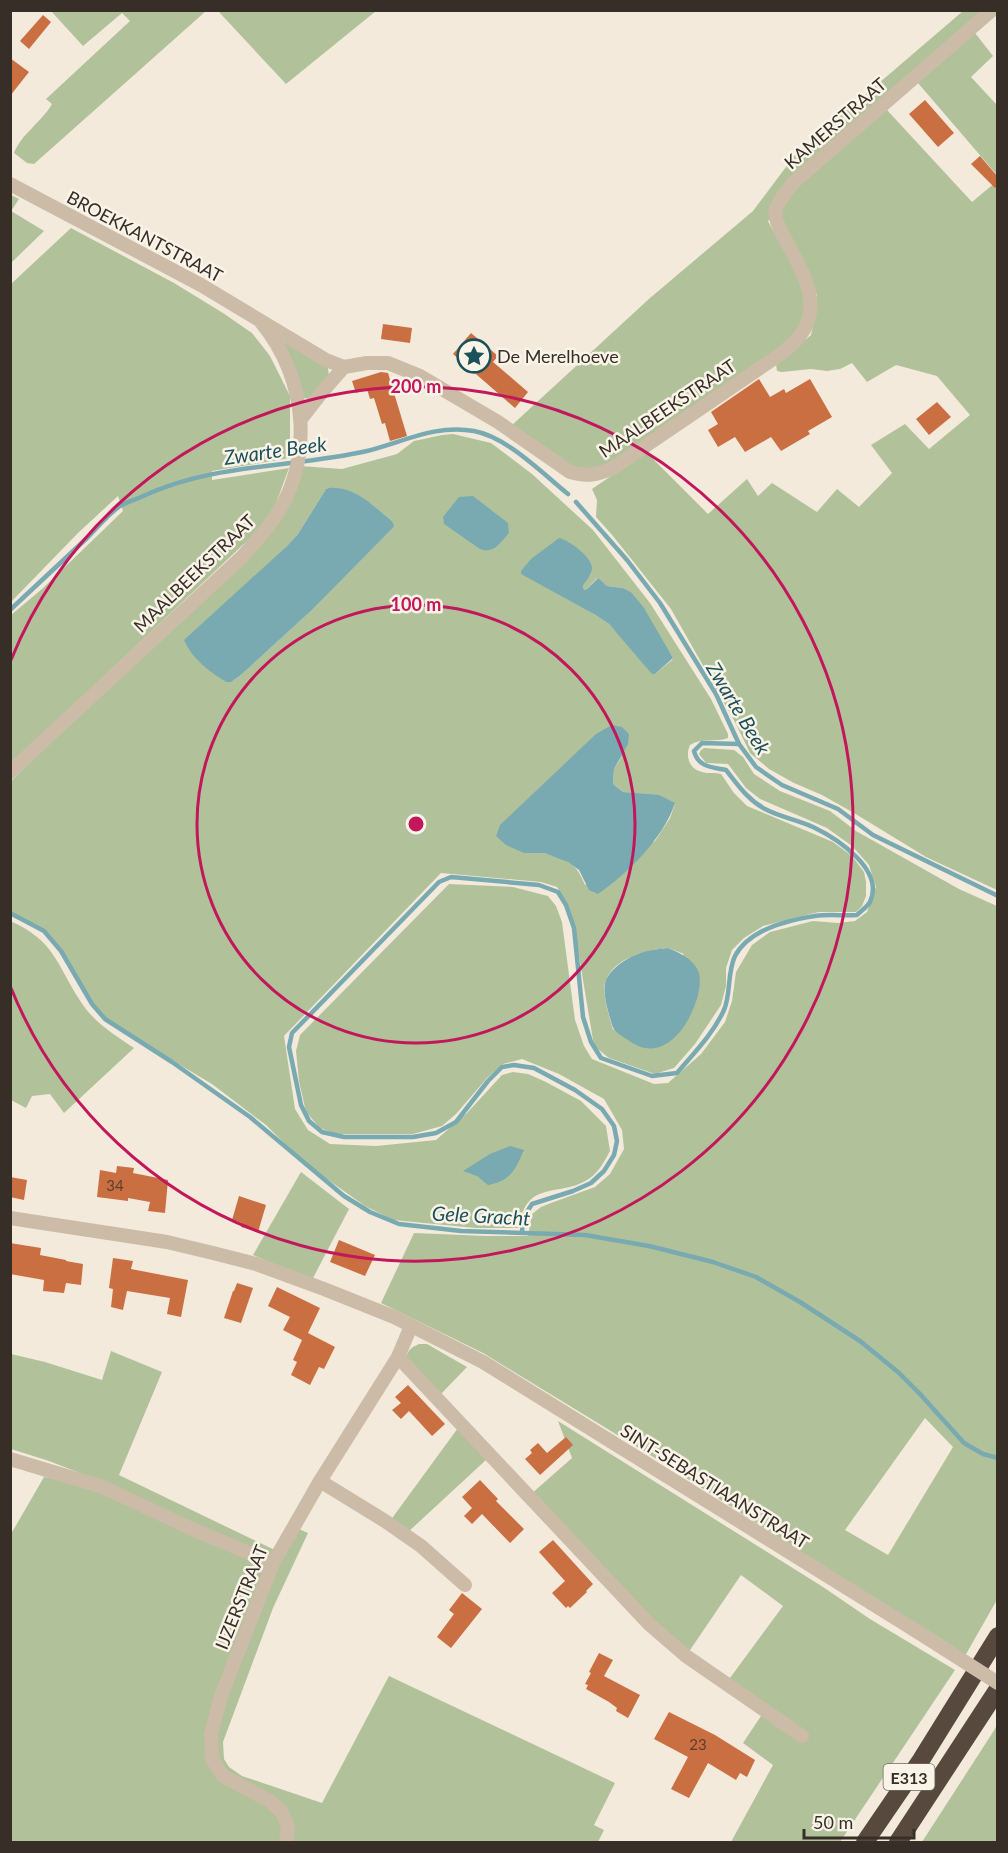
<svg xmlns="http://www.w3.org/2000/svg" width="1008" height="1853" font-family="Lato,sans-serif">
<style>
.green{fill:#b1c29b;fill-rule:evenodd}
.water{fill:#79a9b1}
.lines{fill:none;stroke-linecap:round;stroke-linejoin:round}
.stream{stroke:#79a9b1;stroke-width:4.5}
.building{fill:#ca6f42}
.minor{stroke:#cbbba7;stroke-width:14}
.motorway{stroke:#58493e;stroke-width:18}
.minor-bridge{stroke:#cbbba7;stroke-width:14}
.ring{fill:none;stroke:#c2185b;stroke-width:3}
.labels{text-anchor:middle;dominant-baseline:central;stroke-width:5;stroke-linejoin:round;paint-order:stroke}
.number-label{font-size:15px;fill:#5c3e2e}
.shield{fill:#faf3e8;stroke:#726962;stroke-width:1.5}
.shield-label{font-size:16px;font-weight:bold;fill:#372e28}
.street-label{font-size:18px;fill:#372e28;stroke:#faf3e8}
.poi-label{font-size:18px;fill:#372e28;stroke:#faf3e8;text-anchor:start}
.water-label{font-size:20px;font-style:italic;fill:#1c505a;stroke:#faf3e8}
.centre{fill:#c2185b;stroke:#faf3e8;stroke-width:3}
.ring-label{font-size:18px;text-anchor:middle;font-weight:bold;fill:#c2185b;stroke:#faf3e8;stroke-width:5;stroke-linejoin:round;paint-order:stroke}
</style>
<rect width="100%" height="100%" fill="#f3eadb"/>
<!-- green -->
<g class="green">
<path d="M51,11H206L34,164L27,163L14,153C22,133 41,123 52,104L46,99L130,21L122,13L83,46Z"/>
<path d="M218,11H376L286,84Z"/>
<path d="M963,11H997V14L975,33L993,56L971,77L996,104L997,103V175L918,83L887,110L972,202L997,181V890L926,857L854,813L822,795L794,783L769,769L750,753L735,722L671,609L613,536L596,517L597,500L592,489L646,452L708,514L747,479L758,496L772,483L817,512L837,489L859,507L892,473L871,445L905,424L929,449L970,415L937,376L896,365L867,382L852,363L840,369L827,371L811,369L782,372L777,371L776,364L811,335L816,311L817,296L812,281L789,240L780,210L768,221C781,248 815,291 801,322C798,329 793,335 788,342L618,459L597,470L575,469L511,426L650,298L753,211L795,155Z"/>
<path d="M11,195L19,199L11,211L44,231L11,263Z"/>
<path d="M71,228L174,283L223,313L252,333L270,356L290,396V458L212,471V480L289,468L275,506L265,524L11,764V615L42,589L123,511L118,496L78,533L11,602V284Z"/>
<path d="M285,342L328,368L329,376L308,399L302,397L283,348Z"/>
<path d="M453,434L491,443L532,474L593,530L650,603L711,699L728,734V738C715,743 703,737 690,745C685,756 689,769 702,772C708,774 715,772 721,774L734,793L747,806L833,842L852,856L864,872L866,882V896L862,906L856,912H819L794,918L763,926L744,938L732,950L726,968V986L721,1005L695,1044L674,1068L655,1074L609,1058L594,1046L574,926L565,901L557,887L541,882L441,873L284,1036L295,1109L308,1130L330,1144L376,1146L436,1140L467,1113L502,1075L513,1072L528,1074L546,1082L581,1101L606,1126L610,1151C605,1160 599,1172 590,1178C561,1199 526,1177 519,1228H476L393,1220L365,1206L303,1162L266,1125L212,1084L165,1056L106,1018L87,995L60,950L46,932L32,923L11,913L10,782L160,636L235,567L300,466L342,469L397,454L414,441L442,435ZM330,488C355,487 373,506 392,521L393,524L392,529L312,610L241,675L234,680L226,682L198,660L275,559L298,534L326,489ZM556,540C579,546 583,551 591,573L583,586L584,590L587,589L597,578L607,586L623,588L631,592L673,658L672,660L655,674L609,624L594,614ZM623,755L614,769L613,784L623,792L640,794L675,804L670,818L655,841L585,885C575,860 567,861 544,853ZM668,948L684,954L613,1030C610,1018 602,995 605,983C612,958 646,950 668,948Z"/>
<path d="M704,748L734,750L743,757L754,774L780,791L830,811L856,831L959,889L997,906L998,1598L965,1656L940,1638L835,1574L660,1461L483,1353L381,1303L414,1233L486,1236H528L532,1214L541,1207L551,1203L595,1187L610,1174L624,1149L622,1130L604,1099L559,1074L522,1059L503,1064L487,1078L456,1114L442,1126L413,1134H336L320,1128L306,1112L299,1081L296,1051L300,1035L449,884L513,887L548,896L556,906L562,922L575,1020L584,1046L592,1059L654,1084L668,1083L701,1054L725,1022L732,1001L736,972L752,945L770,932L813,921L838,923L855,921L867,912L876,887L869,865L852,846L827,828L760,799L746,788L728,764L706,763L699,754L701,750ZM925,1418L953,1447L888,1555L845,1530Z"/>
<path d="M10,921C54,940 56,963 79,999C93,1022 113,1034 134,1048L64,1113L50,1094L32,1096L26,1108L11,1100Z"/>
<path d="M301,1172L349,1209L312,1280L253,1255Z"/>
<path d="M419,1344H427L467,1367L439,1396L406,1357C408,1350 412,1347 419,1344Z"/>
<path d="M111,1351L162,1372L119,1475L285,1555L299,1529L308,1533L273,1608L223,1742L224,1759L229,1767L242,1776L322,1803L389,1676L615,1783L594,1825L604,1830L598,1842H11V1534L44,1477L75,1483L113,1486L49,1461L11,1449V1354L45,1362L102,1380Z"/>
<path d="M558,1421L823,1587L870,1619L955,1670L840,1842H731L773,1765L743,1743L767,1707L727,1682L783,1606L741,1575L688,1653L655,1624L530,1495L572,1458Z"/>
<path d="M458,1428L487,1459L407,1533L390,1521Z"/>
<path d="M997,1725V1842H922L993,1732Z"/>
</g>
<!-- water -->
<g class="water">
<path d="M329,488C355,486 373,506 392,521L394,526L392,529L312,610L241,675L231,682H226C209,671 192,659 184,640L286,547L298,534L326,489Z"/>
<path d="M473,496L508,523L509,533C500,543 494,554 480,549L444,524L443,517L459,497Z"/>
<path d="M559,538C569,540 592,557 592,568C592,574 586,581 583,586L584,590L587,589L598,578L607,586L623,588L631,592L644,608L673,658L655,674H652L609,624L594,614L521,574V571L531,559Z"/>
<path d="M612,725L622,727L629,734L628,744L614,769L613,784L623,792L659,795L675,803C663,839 628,873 598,894L589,890L579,870L568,862L544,853H524L506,845L496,836L500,825L596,734Z"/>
<path d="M668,948C680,953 694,959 699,973C701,980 699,989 698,995C690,1026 663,1066 628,1040C622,1036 614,1032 612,1025C609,1014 603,996 605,985C605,979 610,973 614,969C630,954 646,950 668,948Z"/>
<path d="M510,1146L524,1150C515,1170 511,1181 488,1185L477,1176L463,1171L490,1154Z"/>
</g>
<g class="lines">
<!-- stream -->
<g class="stream">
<path d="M576,502L627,560L660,603L716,694L739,744L756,767L782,785L838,809L873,835L998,896"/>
<path d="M10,610C36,586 61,562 87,538C97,528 108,514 120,506C126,502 134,500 141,497C212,463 292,468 367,451C403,442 436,424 474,431C507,437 542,473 568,494"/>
<path d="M10,913L44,931L61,951L92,1004L105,1019L172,1062L250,1117L344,1196L370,1212L399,1224L461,1231L585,1235L649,1246L713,1262L756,1277L800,1302L860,1341L898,1372L920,1394L964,1443L983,1454L998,1458"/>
<path d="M522,1232L523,1218L532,1204L573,1191L591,1183L604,1171L614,1155L617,1141L614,1126L602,1109L575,1090L534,1068L514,1065L502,1067L488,1081L456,1122L436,1133L413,1137H344L322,1132L309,1121L301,1105L289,1047L292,1033L439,882L451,877L539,885L558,892L566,905L574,928L583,1017L591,1042L601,1058L652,1076L677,1073C694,1053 713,1034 724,1010C731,994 727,973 735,956C749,930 788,920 815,916C829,914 843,916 857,915C861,911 867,907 870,902C885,870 838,839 813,827C798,820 780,817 765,809C748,800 738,785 726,770C711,767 698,767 694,751L702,743L739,744"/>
</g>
</g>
<!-- building -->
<g class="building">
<path d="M43,15L51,22L29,49L20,41Z"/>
<path d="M10,58L29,72L10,96Z"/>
<path d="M925,100L954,133L938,147L909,114Z"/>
<path d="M980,156L998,177V185L995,188L971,164Z"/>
<path d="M383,324L412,328L410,343L381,339Z"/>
<path d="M471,333L498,356L493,362L528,392L515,408L453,354Z"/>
<path d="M381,372L388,373L407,436L390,441L385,423L382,424L374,398L370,399L367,389L356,393L352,381Z"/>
<path d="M759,379L770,397L784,389L786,393L810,379L832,417L808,431L810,434L781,451L771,437L745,452L735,437L718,447L708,430L718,424L711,412Z"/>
<path d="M937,402L951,417L929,435L916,419Z"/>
<path d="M117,1166L134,1168L133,1173L168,1180L165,1213L148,1211L150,1202L128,1198V1201L97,1197L100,1170L116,1173Z"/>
<path d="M10,1177L27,1180L24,1200L10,1197Z"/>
<path d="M239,1196L266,1205L258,1232L241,1227L242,1223L232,1220Z"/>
<path d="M339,1240L375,1255L365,1276L330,1262Z"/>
<path d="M10,1243L41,1248L40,1255L66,1260V1261L83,1264L81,1285L66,1283L64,1293L43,1291L44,1280L10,1274Z"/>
<path d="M113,1258L133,1261L131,1269L188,1280L181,1317L167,1314L170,1298L127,1291L123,1310L111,1307L113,1289L109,1288Z"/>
<path d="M237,1283L253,1288L241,1323L224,1318L233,1291H234Z"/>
<path d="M277,1287L320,1308L308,1333L335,1347L324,1369L319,1367L310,1385L291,1375L297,1362L293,1360L302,1340L283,1330L290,1317L268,1306Z"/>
<path d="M408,1385L445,1424L432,1436L409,1411L401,1419L392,1410L401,1403L395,1397Z"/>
<path d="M566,1437L573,1445L540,1475L525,1459L532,1453L530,1450L538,1443L547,1453Z"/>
<path d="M480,1480L498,1499L496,1501L524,1529L510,1543L482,1514L472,1524L464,1516L472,1508L462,1497Z"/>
<path d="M553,1540L593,1584L586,1591L587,1592L570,1608L568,1606L566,1608L552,1593L565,1581L539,1552Z"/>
<path d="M462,1593L482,1609L451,1648L437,1637L454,1614L449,1610Z"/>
<path d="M599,1653L613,1660L604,1676L640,1695L628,1718L616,1711L617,1708L609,1702L586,1689L588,1685L585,1684L591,1673L589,1672Z"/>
<path d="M669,1712L715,1735L755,1760L747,1777L740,1773L736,1780L708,1763L689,1798L671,1789L688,1757L654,1739Z"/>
</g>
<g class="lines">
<!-- minor -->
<g class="minor">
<path d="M10,184L201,285L326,360L344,367"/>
<path d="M301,419L323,391L344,367L367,363H388L420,376L498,422L570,472C588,477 596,475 613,468L782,353C788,348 794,343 799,337C826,304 799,266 783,235C779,228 774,217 776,209C779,199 788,190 794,182L992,10"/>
<path d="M10,772L243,556C252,545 262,535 270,524C316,463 308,379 261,322"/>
<path d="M10,1218L167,1242L213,1253L256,1264L324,1289L394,1317L483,1362L913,1629"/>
<path d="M398,1357L649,1624L686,1656L802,1736"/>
<path d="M10,1459L103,1487L190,1528L273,1563"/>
<path d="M320,1481L385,1521L421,1546L465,1585"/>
<path d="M286,1842L288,1827L282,1812L270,1801L223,1776L212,1759L211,1734L221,1696L273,1563L320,1481L398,1357L411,1326"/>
</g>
<!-- motorway -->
<g class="motorway">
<path d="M865,1842L921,1760L998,1636"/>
<path d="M898,1842L998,1689"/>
</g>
<!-- minor-bridge -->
<path class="minor-bridge" d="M913,1629L998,1683"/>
</g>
<!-- distance rings -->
<g class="ring">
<circle cx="416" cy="824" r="219"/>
<path d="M11 660A437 437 0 1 1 11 988"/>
</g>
<!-- icons -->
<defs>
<g id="sight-ring" transform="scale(1.725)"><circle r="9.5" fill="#faf3e8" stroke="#1c505a" stroke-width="1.5"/><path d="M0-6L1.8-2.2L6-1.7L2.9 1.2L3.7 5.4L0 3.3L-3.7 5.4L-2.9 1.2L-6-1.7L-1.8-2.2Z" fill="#1c505a"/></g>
</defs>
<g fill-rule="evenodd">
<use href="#sight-ring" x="474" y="356"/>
</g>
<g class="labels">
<!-- number labels -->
<g class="number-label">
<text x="115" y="1185">34</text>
<text x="698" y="1744">23</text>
</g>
<!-- shield labels -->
<rect class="shield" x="883.5" y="1764" width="51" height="26" rx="4.5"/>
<g class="shield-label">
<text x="909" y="1777">E313</text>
</g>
<!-- street labels -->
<g class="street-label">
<text transform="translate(835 123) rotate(-41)">KAMERSTRAAT</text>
<text transform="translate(145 236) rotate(28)">BROEKKANTSTRAAT</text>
<text transform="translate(667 408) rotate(-34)">MAALBEEKSTRAAT</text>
<text transform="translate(194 573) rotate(-44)">MAALBEEKSTRAAT</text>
<text transform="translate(715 1486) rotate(32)">SINT-SEBASTIAANSTRAAT</text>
<text transform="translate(241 1597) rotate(-68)">IJZERSTRAAT</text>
</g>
<!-- poi labels -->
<g class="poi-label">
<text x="497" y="356">De Merelhoeve</text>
</g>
<!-- water labels -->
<g class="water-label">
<text transform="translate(275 450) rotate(-8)">Zwarte Beek</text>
<text transform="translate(739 708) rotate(59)">Zwarte Beek</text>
<text transform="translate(481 1215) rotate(3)">Gele Gracht</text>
</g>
</g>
<circle cx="416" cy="824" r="9" class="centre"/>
<g class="ring-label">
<text x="416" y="393">200 m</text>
<text x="416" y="611">100 m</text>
</g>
<!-- border -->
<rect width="1008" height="1853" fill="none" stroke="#372e28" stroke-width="24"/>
<!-- scale -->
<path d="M804 1829v9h110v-9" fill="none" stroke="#372e28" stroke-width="3"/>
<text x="813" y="1829" font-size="18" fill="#372e28" stroke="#faf3e8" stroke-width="4.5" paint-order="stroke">50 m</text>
</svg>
